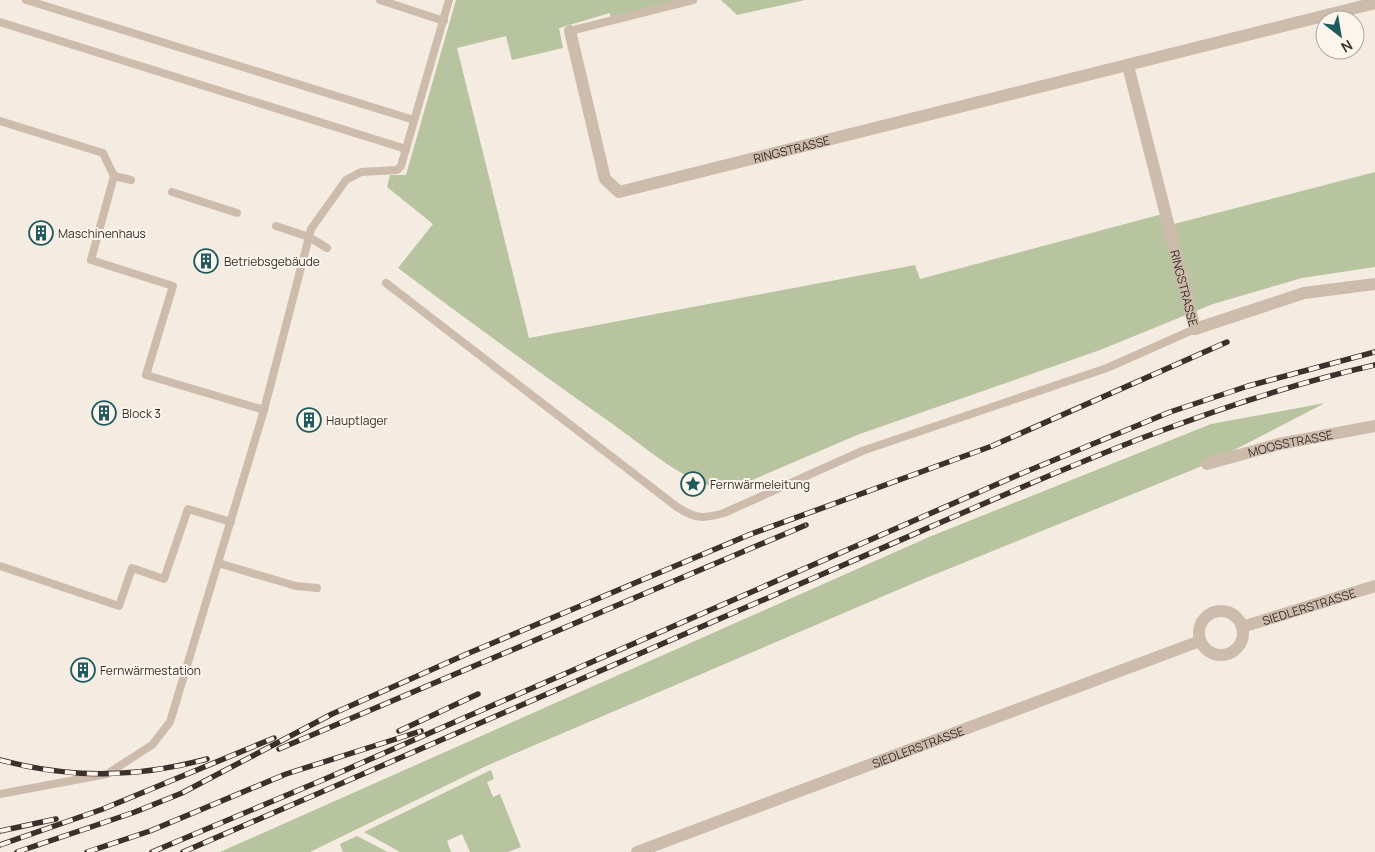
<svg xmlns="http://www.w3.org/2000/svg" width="1375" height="852" font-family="Manrope,sans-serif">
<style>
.green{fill:#b8c4a0}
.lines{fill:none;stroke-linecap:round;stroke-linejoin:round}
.lane{stroke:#cdbbac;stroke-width:8}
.street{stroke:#cdbbac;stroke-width:12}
.rail-casing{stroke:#3b302b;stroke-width:5.5}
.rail{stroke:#fbf5ee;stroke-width:4;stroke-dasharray:11;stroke-linecap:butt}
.labels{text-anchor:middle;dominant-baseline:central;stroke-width:4;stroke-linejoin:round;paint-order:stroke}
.street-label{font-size:12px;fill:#3b302b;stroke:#fbf5ee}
.poi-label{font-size:12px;fill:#3b302b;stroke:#fbf5ee;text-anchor:start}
</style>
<rect width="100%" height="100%" fill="#f4ebe1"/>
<!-- green -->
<g class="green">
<path d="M456,0H693L611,20L610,13L559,28L563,48L512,60L506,36L457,48L529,338L915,265L920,279L1166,213L1170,225L1375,172V267L1302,278L1213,304L1100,350L857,435L729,490C686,485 648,449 614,425C541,374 470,322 398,268L433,224L387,187L390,175H406Z"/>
<path d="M721,0H805L737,15Z"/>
<path d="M1325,403L1207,464L921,580L486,766L310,852H220L929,537L1211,424Z"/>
<path d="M491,770L494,779L487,782L493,797L500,794L521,847L508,852H470L462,834L447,841L451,852H400L364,832Z"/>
<path d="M357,836L384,850L387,852H343L340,844Z"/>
</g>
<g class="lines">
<!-- lane -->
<g class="lane">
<path d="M26,0L414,120"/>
<path d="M380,0L444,21"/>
<path d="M0,22L406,149"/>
<path d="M570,31L693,0"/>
<path d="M0,121L103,153L114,176L91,260L173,286L146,375L264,410"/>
<path d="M114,176L131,180"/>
<path d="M172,192L237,213"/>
<path d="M276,226L309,237L327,248"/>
<path d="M386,283L677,507C696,519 703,519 724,513L862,451L1107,368L1195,329"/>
<path d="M218,563L296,586L317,588"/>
<path d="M0,566L119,606L132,568L164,579L188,509L231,522"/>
<path d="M0,794L107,774L152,745L170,722L264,410L311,229L346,180L361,172L397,170L401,166L449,0"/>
</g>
<!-- street -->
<g class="street">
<path id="s1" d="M570,31L605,179L619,192L1375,3"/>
<path id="s2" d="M1128,66L1195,329L1304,293L1375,284"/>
<path id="s3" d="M1207,464L1279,444L1375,426"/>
<circle cx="1221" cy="633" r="22"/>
<path id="s4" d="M1242,627L1375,586"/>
<path id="s5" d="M637,852L1200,641"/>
</g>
<!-- rail casing -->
<g class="rail-casing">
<g id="rail">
<path d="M399,731L478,694"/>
<path d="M279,749L806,525"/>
<path d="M0,760C71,779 136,778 207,759"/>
<path d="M0,831L56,819"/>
<path d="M0,845L103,809L274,738"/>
<path d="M17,852L135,812L182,793L332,714L469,653L751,534L992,446L1227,342"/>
<path d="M87,852L150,831L286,774L421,731"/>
<path d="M152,852L325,779L1018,475L1170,412L1248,386L1375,352"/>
<path d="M183,852C405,756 627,659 848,563C1021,488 1191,407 1375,365"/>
</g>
</g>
<!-- rail -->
<use href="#rail" class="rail"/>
</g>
<!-- icons -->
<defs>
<g id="building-ring" transform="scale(1.25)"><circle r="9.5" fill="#fbf5ee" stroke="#1f5a5e" stroke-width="1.5"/><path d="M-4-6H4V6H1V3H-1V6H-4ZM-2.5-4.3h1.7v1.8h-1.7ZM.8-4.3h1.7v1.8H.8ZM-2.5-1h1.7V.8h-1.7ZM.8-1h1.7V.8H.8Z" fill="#1f5a5e"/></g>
<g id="sight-ring" transform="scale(1.25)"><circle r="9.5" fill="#fbf5ee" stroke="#1f5a5e" stroke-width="1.5"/><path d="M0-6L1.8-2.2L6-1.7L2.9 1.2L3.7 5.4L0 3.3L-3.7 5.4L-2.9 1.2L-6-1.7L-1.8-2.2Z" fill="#1f5a5e"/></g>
</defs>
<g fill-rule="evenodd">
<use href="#building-ring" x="41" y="233"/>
<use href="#building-ring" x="206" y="261"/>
<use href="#building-ring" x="104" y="413"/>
<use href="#building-ring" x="309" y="420"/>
<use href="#sight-ring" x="693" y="484"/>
<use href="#building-ring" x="83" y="670"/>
</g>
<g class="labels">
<!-- street labels -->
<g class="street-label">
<text stroke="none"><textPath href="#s1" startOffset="349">RINGSTRASSE</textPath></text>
<text stroke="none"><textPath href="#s2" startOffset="229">RINGSTRASSE</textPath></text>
<text stroke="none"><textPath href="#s3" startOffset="86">MOOSSTRASSE</textPath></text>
<text stroke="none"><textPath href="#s4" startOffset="70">SIEDLERSTRASSE</textPath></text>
<text stroke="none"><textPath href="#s5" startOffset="300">SIEDLERSTRASSE</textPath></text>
</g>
<!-- poi labels -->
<g class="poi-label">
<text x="58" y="233">Maschinenhaus</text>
<text x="224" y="261">Betriebsgebäude</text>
<text x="122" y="413">Block 3</text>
<text x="326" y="420">Hauptlager</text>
<text x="710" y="484">Fernwärmeleitung</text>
<text x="100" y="670">Fernwärmestation</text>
</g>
</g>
<!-- north arrow -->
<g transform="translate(1340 35) rotate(149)"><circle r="24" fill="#fbf5ee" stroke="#aea6a0"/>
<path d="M0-4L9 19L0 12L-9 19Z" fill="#1f5a5e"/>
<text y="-8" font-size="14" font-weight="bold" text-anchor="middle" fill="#3b302b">N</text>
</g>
</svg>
